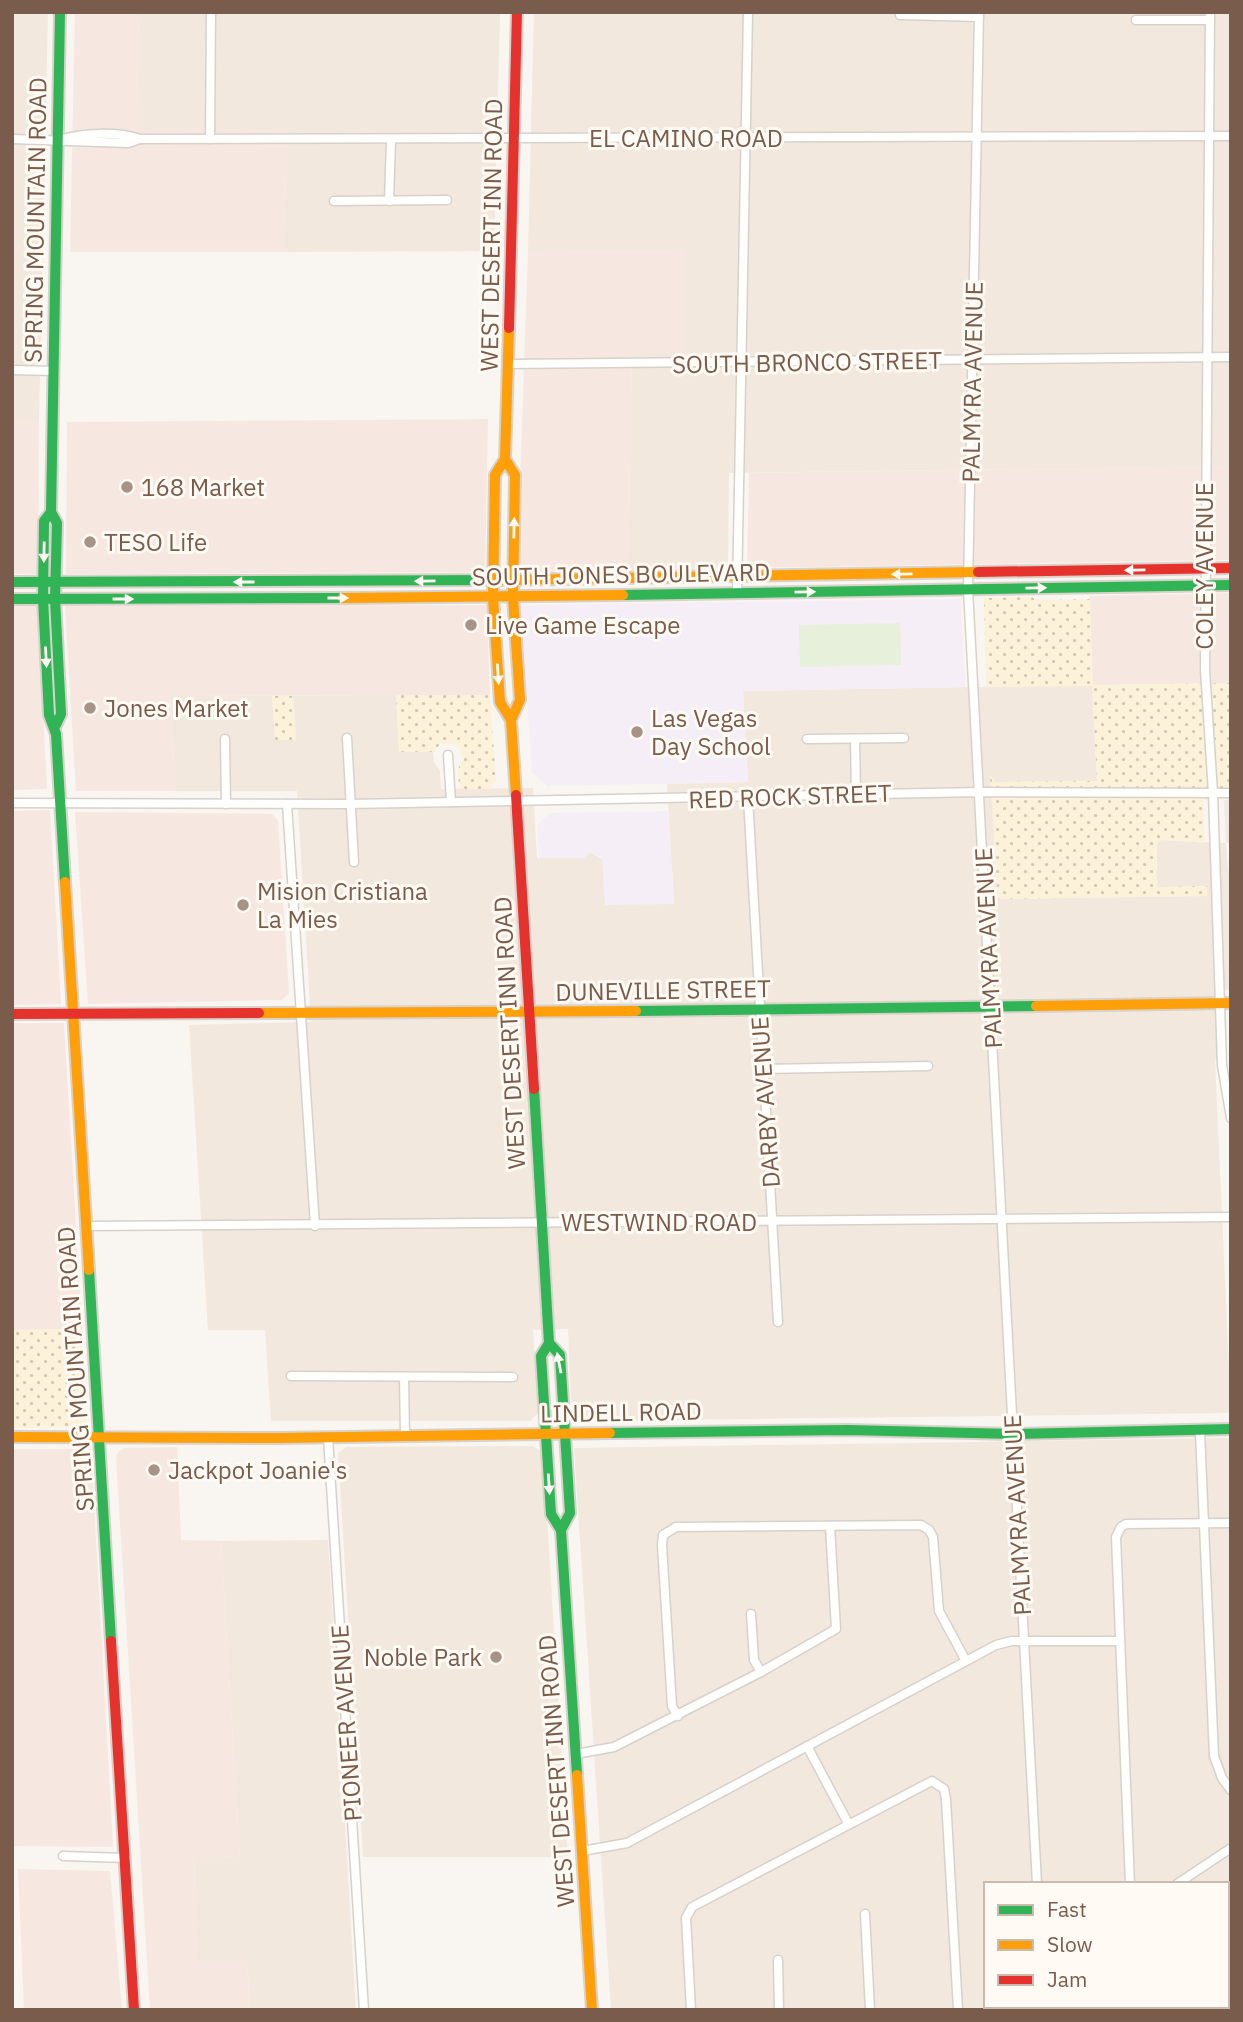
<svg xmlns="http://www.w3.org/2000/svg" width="1243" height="2022" font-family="'IBM Plex Sans',sans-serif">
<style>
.residential{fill:#f2e8de;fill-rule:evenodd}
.commercial{fill:#f6e8e1}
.education{fill:#f6eef6}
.sand{fill:url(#sand-dots)}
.pitch{fill:#e7f0db}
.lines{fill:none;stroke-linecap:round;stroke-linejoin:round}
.street-casing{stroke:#d7d1cb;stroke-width:11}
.fast-casing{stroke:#d9d2cb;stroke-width:14}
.slow-casing{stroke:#d9d2cb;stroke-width:14}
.jam-casing{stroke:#d9d2cb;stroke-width:14}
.street{stroke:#fefefd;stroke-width:8}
.fast{stroke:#30b455;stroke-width:10}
.slow{stroke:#ff9f0a;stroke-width:10}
.jam{stroke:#e5322d;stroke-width:10}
.oneway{fill:#fffaf3}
.poi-dot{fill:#a69286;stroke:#fffaf3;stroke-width:2.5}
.labels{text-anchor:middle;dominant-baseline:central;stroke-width:6;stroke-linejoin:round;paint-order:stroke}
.street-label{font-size:24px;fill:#7a5c4d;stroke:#fffaf3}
.poi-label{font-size:24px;fill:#7a5c4d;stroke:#fffaf3;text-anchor:start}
</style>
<defs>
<pattern id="sand-dots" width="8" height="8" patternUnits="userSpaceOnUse" patternTransform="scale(1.75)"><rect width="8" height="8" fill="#fbf2d9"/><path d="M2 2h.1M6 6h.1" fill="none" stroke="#d0c7b2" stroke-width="1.8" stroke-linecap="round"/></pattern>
</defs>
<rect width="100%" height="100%" fill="#f9f5f0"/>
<!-- residential -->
<g class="residential">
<path d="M12,12H48L39,420H12Z"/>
<path d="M139,12H500L494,251L283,252L288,129H136Z"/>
<path d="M534,12H1231V466L729,473L728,570L628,571L632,353L685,250L528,251Z"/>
<path d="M1092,685L1097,781L996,782L991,776L998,899L1207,896V886L1157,887V843L1161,840L1226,843L1224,800L1231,799V843H1226L1231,896V990H1222L1225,1060H1215L1231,1413L583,1421L578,1402H571L568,1329L533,1330L538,1413L530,1421H271L265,1330H208L189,1025L311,1022L297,791H176L170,696H272L276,740H296L293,696L396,695L399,752H433L434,762L440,771L441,789L533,788L537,858H583L590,852L674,903L667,784L748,782L743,691Z"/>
<path d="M1231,1438V2010H611L574,1448ZM986,1884H1227V2006H986Z"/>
<path d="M532,1446L543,1452L568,1857H363L338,1453L346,1447Z"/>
<path d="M328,1540L356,2010H250L247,1961H197L194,1857L240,1856L221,1541Z"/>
</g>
<!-- commercial -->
<g class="commercial">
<path d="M75,12H139L137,129H288L283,252H70Z"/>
<path d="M685,250L683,352L632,354L628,571L517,573L528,251Z"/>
<path d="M488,419L485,572L66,574L67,422Z"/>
<path d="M12,420H39L38,574H12Z"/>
<path d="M1231,466V560L747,568L749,473Z"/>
<path d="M1231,593V683L1092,685L1090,596Z"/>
<path d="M12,604H37L47,789L12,790Z"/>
<path d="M487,605L490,695L170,696L176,791H76L65,606Z"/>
<path d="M50,810L61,1004L12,1005V811Z"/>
<path d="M75,812L272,814L278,821L289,993L282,1000L88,1004Z"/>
<path d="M12,1023H64L82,1329L12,1330Z"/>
<path d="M177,1447L181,1540L221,1541L240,1856L194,1858L197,1960L247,1961L250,2010H150L116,1458L118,1452L124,1448Z"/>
<path d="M12,1449H91L113,1847L12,1846Z"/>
<path d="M18,1869L110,1871L122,2010H24Z"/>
</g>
<!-- education -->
<g class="education">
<path d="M961,599L965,687L743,691L748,782L547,786L532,772L520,605Z"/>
<path d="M668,811L674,904L605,905L602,857L590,852L584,858H539L537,825L550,813Z"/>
</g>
<!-- sand -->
<g class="sand">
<path d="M1029,597L1044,600L1090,599L1093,685L1231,683V799L1203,800L1205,843L1161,840L1157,843V887L1207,886V896L998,899L990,775L996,782L1097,781L1092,686L986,687L984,598Z"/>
<path d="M396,695H490L496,781L489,789H460L457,771L463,759L459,748L452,743L440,744L434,752H399Z"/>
<path d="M272,696H293L296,740H275Z"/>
<path d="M82,1329L87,1427L12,1428V1330Z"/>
</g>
<!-- pitch -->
<path class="pitch" d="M900,623L901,665L800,667L799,625Z"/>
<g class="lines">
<!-- street casing -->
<g class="street-casing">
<g id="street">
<path d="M979,12L968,589L1037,1884"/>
<path d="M1210,12L1205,670L1213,793L1222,1065L1231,1118"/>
<path d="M900,15L979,17"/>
<path d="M1136,20H1210"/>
<path d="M12,139L128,143L140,139"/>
<path d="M210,139L211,12"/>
<path d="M58,140C83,133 115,131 140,139L1231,136"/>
<path d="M334,201L447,200"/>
<path d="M389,201L391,140"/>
<path d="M508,364L1231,357"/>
<path d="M12,370L54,371"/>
<path d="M737,593L748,12"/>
<path d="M347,738L354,862"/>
<path d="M225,739L226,804"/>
<path d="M807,739L904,738"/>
<path d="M855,739L856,794"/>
<path d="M448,755L451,802"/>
<path d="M748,798L778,1322"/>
<path d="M12,803L350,804L979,792L1231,793"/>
<path d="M287,804L315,1226"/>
<path d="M763,1069L928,1066"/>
<path d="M87,1226L1231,1217"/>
<path d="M291,1376L513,1377"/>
<path d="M404,1377L405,1437"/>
<path d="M1200,1432L1214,1756L1222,1778L1231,1790"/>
<path d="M328,1437L364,2010"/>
<path d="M751,1614L754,1660L761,1672"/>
<path d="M678,1716L672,1706L662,1545L663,1535L676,1527L921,1525L929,1530L933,1537L939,1611L966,1661"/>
<path d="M807,1746L848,1823"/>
<path d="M576,1754L614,1747L761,1672L836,1629L830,1526"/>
<path d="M582,1851L627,1843L996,1645L1012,1641H1120"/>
<path d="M63,1856L126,1858"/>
<path d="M1130,1884L1116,1537L1121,1527L1126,1524L1231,1523"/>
<path d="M1177,1884L1231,1848"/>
<path d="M865,1914L870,2010"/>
<path d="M778,1960L779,2010"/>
<path d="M1227,1975H1231"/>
<path d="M1044,2006V2010"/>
<path d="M1136,2006V2010"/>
<path d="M1224,2006V2010"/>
<path d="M691,2010L686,1918L692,1907L932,1781L944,1789L946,1799L958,2010"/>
</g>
</g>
<!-- fast casing -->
<g class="fast-casing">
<g id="fast">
<path d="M51,512L44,521L43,599L49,715L56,734L65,882"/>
<path d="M12,582L501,580"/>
<path d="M623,595L1231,585"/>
<path d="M12,599L343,598"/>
<path d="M56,725L61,714L55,599L57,523L51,512L60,12"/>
<path d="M636,1011L1036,1006"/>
<path d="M534,1089L549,1343L541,1356L551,1514L561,1530"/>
<path d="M89,1270L111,1641"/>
<path d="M549,1343L560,1355L570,1513L561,1530L577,1775"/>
<path d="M610,1433L848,1430L1013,1434L1231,1429"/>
</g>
</g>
<!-- slow casing -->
<g class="slow-casing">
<g id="slow">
<path d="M509,328L505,459L495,475L493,597L500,702L511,720"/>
<path d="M505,459L515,475L513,597L520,700L511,720L516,795"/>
<path d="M501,580L978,572"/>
<path d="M343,598L623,595"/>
<path d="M65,882L89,1270"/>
<path d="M1036,1006L1231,1003"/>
<path d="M259,1013L636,1011"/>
<path d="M12,1437L279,1438L610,1433"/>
<path d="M577,1775L592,2010"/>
</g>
</g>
<!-- jam casing -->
<g class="jam-casing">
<g id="jam">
<path d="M509,328L517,12"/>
<path d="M978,572L1231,568"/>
<path d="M516,795L534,1089"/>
<path d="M12,1014L259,1013"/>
<path d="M111,1641L134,2010"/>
</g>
</g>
<!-- street -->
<use href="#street" class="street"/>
<!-- fast -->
<use href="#fast" class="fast"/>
<!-- slow -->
<use href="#slow" class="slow"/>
<!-- jam -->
<use href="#jam" class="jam"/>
</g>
<!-- one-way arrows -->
<defs><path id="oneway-solid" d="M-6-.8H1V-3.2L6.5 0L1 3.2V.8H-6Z" transform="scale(1.75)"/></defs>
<g class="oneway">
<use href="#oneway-solid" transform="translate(514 528) rotate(-89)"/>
<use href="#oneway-solid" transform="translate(44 552) rotate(91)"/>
<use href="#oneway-solid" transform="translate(1135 570) rotate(179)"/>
<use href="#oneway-solid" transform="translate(902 574) rotate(179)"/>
<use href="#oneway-solid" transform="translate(425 581) rotate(179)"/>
<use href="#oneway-solid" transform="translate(244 582) rotate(180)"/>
<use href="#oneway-solid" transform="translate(1036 588) rotate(-1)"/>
<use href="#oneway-solid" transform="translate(805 592) rotate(-1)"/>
<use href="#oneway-solid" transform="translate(338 598)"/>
<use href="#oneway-solid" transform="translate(123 599)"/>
<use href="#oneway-solid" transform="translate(46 657) rotate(87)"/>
<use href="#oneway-solid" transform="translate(498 674) rotate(86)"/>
<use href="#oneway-solid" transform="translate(559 1363) rotate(-101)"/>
<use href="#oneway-solid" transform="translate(549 1484) rotate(86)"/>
</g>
<!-- markers -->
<g class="poi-dot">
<circle cx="127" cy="487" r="7"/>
<circle cx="90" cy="542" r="7"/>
<circle cx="471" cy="625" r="7"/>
<circle cx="90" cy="708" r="7"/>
<circle cx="637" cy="732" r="7"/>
<circle cx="243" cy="905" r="7"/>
<circle cx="154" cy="1470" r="7"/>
<circle cx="496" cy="1657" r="7"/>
</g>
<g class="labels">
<!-- street labels -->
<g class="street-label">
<text x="686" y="138">EL CAMINO ROAD</text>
<text transform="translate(35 220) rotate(-89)">SPRING MOUNTAIN ROAD</text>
<text transform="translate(491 235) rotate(-89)">WEST DESERT INN ROAD</text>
<text transform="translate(807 362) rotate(-1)">SOUTH BRONCO STREET</text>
<text transform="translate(972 382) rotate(-89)">PALMYRA AVENUE</text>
<text transform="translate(1204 566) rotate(-90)">COLEY AVENUE</text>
<text transform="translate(621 574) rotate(-1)">SOUTH JONES BOULEVARD</text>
<text transform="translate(790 796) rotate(-2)">RED ROCK STREET</text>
<text transform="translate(988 948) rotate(-93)">PALMYRA AVENUE</text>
<text transform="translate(663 990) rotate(-1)">DUNEVILLE STREET</text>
<text transform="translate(509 1033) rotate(-93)">WEST DESERT INN ROAD</text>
<text transform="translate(765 1102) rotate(-94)">DARBY AVENUE</text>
<text x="659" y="1222">WESTWIND ROAD</text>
<text transform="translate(75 1369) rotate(-94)">SPRING MOUNTAIN ROAD</text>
<text transform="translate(621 1412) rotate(-1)">LINDELL ROAD</text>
<text transform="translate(1017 1515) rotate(-93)">PALMYRA AVENUE</text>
<text transform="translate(346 1723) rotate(-94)">PIONEER AVENUE</text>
<text transform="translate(556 1771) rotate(-94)">WEST DESERT INN ROAD</text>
</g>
<!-- poi labels -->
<g class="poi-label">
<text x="141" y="487">168 Market</text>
<text x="104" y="542">TESO Life</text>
<text x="485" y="625">Live Game Escape</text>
<text x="104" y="708">Jones Market</text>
<text x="651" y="718">Las Vegas<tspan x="651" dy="28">Day School</tspan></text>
<text x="257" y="891">Mision Cristiana<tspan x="257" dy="28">La Mies</tspan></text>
<text x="168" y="1470">Jackpot Joanie's</text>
<text x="482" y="1657" text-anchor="end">Noble Park</text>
</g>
</g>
<!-- border -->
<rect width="1243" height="2022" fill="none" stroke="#7a5c4d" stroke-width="28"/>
<!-- legend -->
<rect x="984" y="1882" width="245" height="126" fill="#fffaf3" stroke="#cabbb1" stroke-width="2"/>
<rect x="998" y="1905" width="35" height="10" fill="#30b455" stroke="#cabbb1" stroke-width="2"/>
<text x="1047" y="1917" font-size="21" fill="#7a5c4d">Fast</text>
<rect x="998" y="1940" width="35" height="10" fill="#ff9f0a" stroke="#cabbb1" stroke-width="2"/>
<text x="1047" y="1952" font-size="21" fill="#7a5c4d">Slow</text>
<rect x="998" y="1975" width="35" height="10" fill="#e5322d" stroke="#cabbb1" stroke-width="2"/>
<text x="1047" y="1987" font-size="21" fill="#7a5c4d">Jam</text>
</svg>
